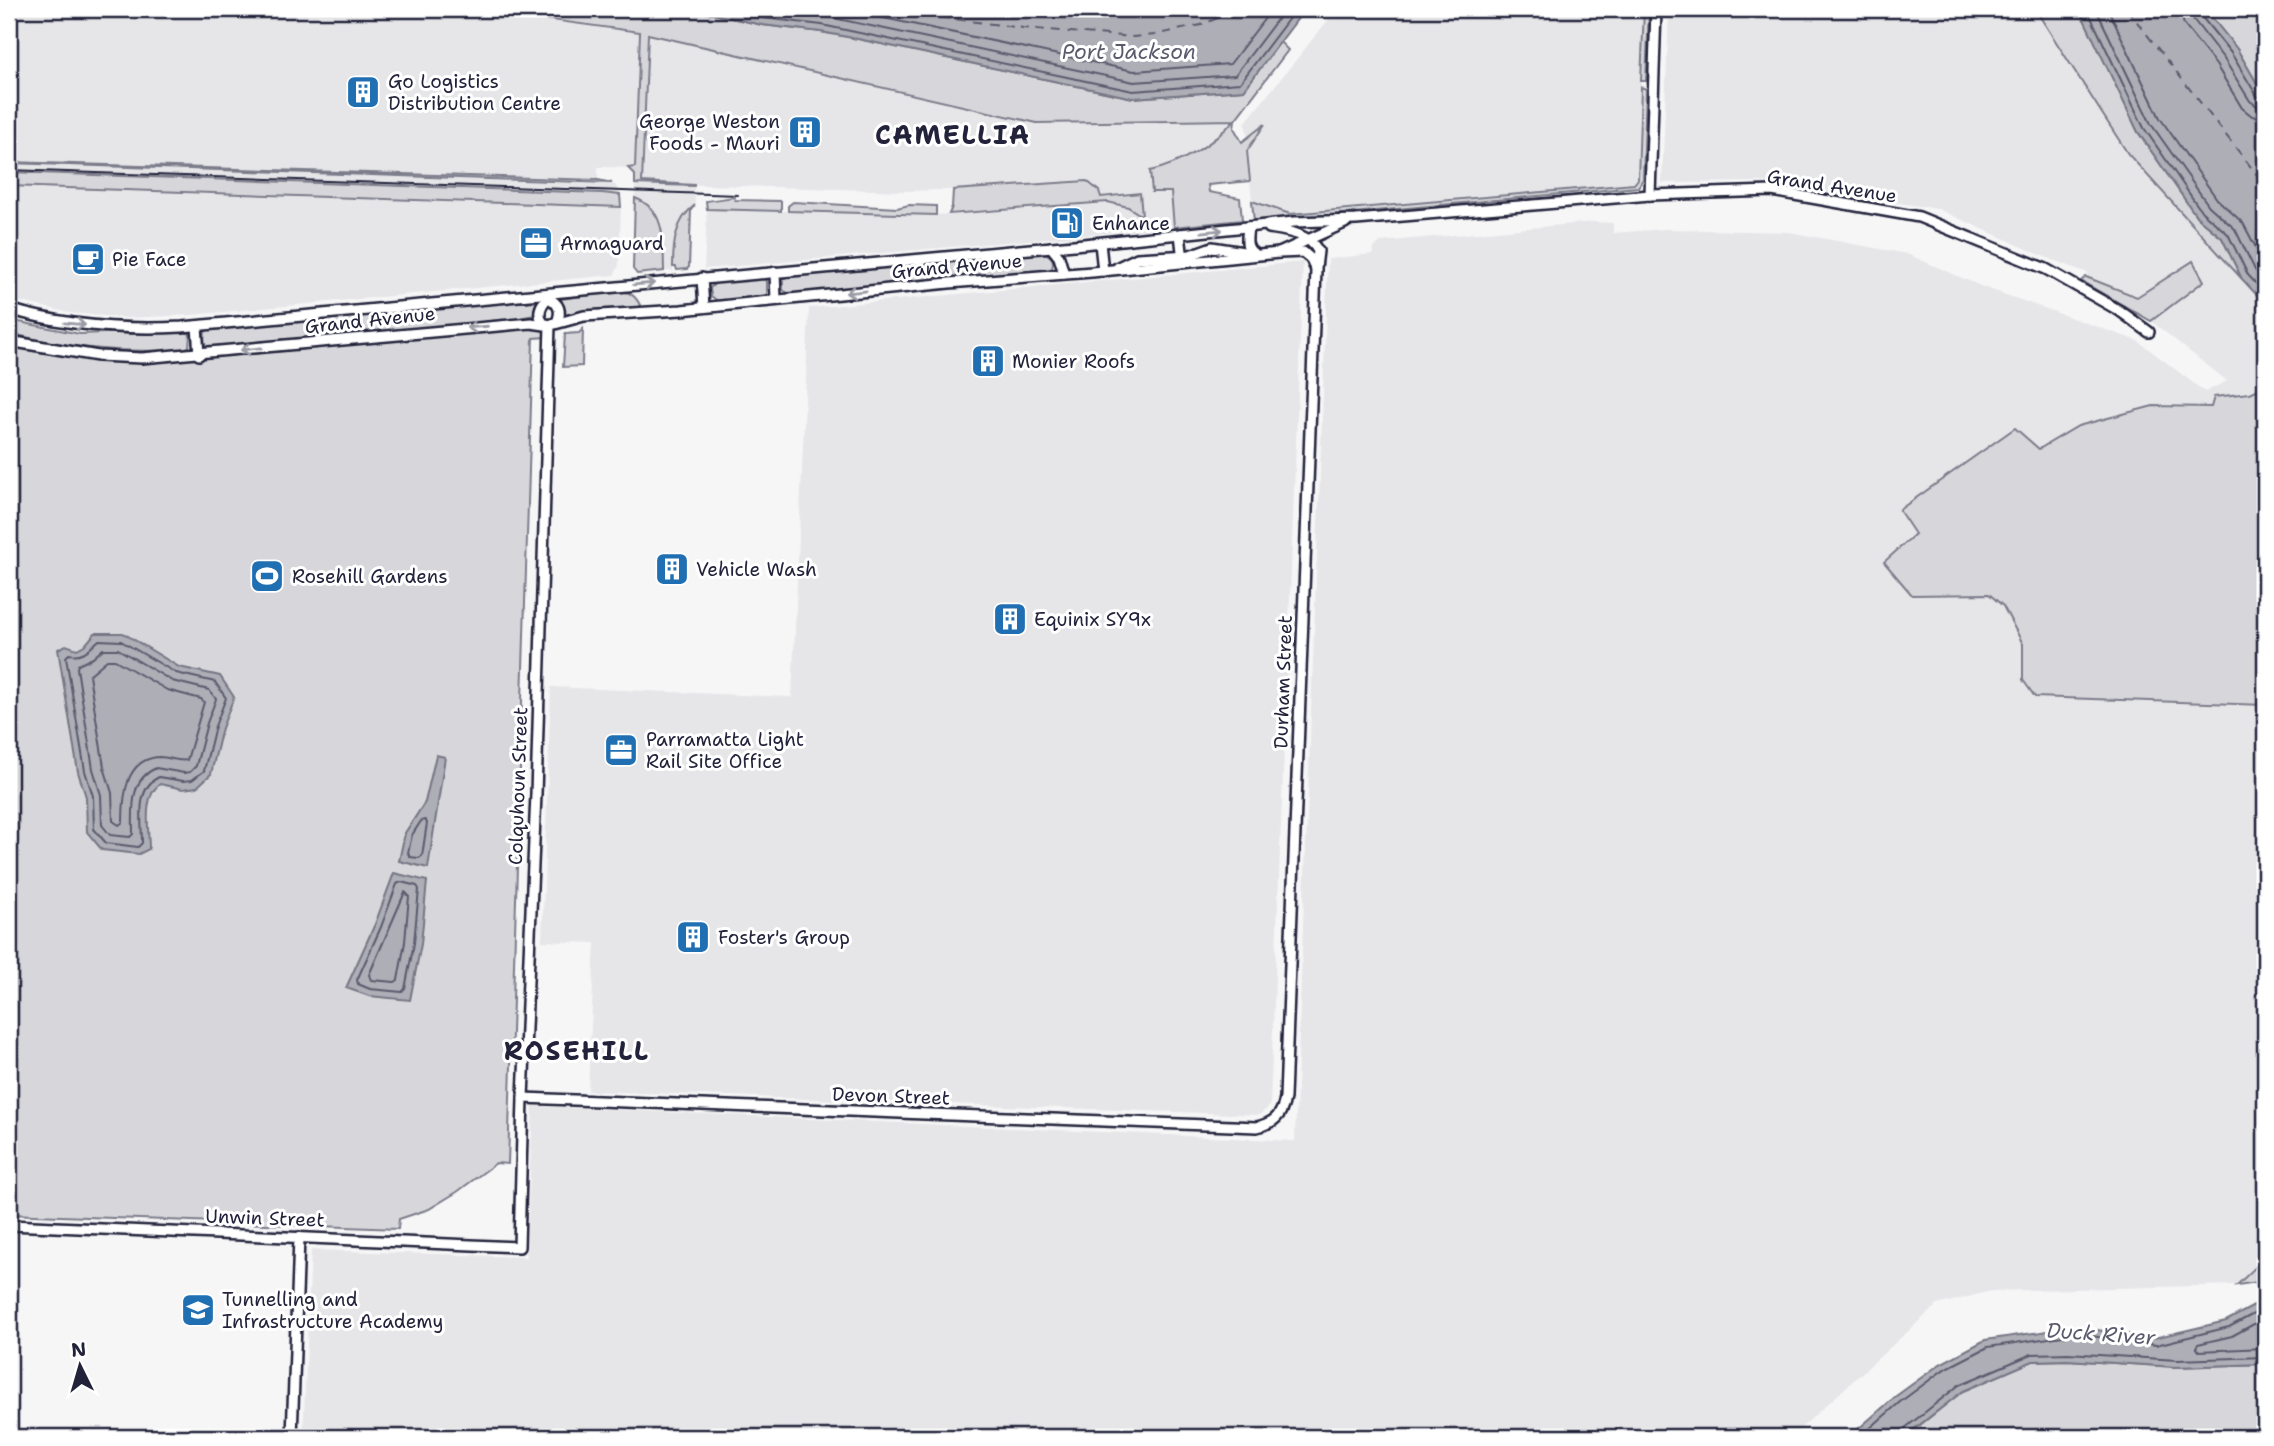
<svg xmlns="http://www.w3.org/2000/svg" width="2274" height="1446" font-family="'Shantell Sans',sans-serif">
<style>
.built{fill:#e6e6e9}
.green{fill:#d7d7db;stroke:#7c7c8b;stroke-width:2}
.water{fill:#aeaeb7;stroke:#767685;stroke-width:2}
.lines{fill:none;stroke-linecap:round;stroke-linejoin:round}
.shore{stroke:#5a5a6d;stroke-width:2}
.ferry{stroke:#5a5a6d;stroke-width:2;stroke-dasharray:9 7;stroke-linecap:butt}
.minor-casing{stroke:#22223b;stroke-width:14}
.minor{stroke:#fff;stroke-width:9}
.tram{stroke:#22223b;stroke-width:2}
.oneway{stroke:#9c9ca7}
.labels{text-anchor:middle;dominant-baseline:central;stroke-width:6;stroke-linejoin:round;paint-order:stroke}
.poi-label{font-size:19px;fill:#22223b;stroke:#fff;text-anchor:start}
.street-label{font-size:19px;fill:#22223b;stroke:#fff}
.water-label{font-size:21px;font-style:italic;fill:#5a5a6d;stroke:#fff}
.district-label{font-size:26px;font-weight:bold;letter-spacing:2px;fill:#22223b;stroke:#fff}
</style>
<rect width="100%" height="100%" fill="#f6f6f7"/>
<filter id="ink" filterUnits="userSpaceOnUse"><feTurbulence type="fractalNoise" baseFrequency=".0143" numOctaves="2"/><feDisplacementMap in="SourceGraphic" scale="14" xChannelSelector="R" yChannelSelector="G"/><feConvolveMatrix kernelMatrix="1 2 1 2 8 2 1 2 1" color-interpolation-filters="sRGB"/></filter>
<g filter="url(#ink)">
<!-- built -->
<g class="built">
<path d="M9,9H470L640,32L635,168L598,167V180L9,162Z"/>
<path d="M1337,9H1644L1637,181L1631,185L1290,214L1252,201L1247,151L1253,138L1252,135L1248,137L1245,123Z"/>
<path d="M1669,9H2035L2128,154L2265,304V1258L2237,1285L1991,1291L1937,1305L1791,1437H303L311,1250L526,1257L533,1106L1295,1141L1328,259L1373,254L1374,248L1380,242L1593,222L1613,223V233L1665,229L1789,232L1907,254L1983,287L2138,341L2205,392L2227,381L2151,321L2204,282L2137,297L2086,277L2088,273L2045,257L1938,209L1761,182L1662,183Z"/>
<path d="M648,33L1037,123L1235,120L1216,137L1188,156L1150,171L1160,191L1171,192L1174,227L704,269L707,209L933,215L993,212L1108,202L1128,207L1141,216L1140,194L1100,197L1099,191L1091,186L906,191L642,183Z"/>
<path d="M9,163L612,183L616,186L620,195L9,172Z"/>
<path d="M635,184L694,186L695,205L683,217L677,231L673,254V271H664L662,228L660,220L643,201L635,198Z"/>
<path d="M9,186L621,207L619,266L614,275L191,315L127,318L70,313L9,299Z"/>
<path d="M1303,262L1270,1106L1259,1115L588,1091L595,943L542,941L551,687L792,697L809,308Z"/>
</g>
<!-- green -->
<g class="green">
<path d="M470,9H691L762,25L821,32L858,39L1133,98L1244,90L1280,42L1288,50L1235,120L1234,128L1242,142L1265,124L1247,151L1250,181L1208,185L1209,192L1240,198L1242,220L1174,227L1171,192H1152L1150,171C1180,164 1214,144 1234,120L1037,123L648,34L642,182L694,185V186L635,184V175L628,168L635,167L640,32Z"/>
<path d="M1644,9H1649L1646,81H1641Z"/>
<path d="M2035,9H2080L2138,132L2197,217L2222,238L2242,279L2128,154Z"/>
<path d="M2205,9H2265V97L2237,49Z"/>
<path d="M1641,87L1646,89L1643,179L1638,187L1254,222L1252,201L1290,214L1634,184L1638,179Z"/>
<path d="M9,162L598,180L612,183L9,163Z"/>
<path d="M9,172L602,193L620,195L621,207L9,186Z"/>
<path d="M1087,181L1099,191L1101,197L1140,193L1142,216L1128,207L1108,202L949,214L952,207L953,190Z"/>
<path d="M734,197L735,200L781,201V211L707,209L706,201Z"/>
<path d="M635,198C667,210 663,243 664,271L637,274L633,269Z"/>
<path d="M793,202L897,208L909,205L936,206V215L788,211V206Z"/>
<path d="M695,205L691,210L689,267L687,269L677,270L676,267H673C673,244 675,220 695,205Z"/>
<path d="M1042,252C1051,255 1055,259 1052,268L1047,271L792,295L783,290V279L788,275Z"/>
<path d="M2193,261L2204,281L2151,321L2081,281L2086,277L2137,297Z"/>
<path d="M761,278L767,281V294L762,298L719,302L711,296L710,288L717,282Z"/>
<path d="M617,291C630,291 636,296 641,307L618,312L564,315L561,299Z"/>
<path d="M496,302H539L534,315L510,320L208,348C203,343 203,333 208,328Z"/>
<path d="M9,320L80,334L182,330L190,334L189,347L179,350C118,353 68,348 9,333Z"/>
<path d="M538,328L543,329L546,337L533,338L508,1164L496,1163L457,1192L429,1209L399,1219L398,1229L9,1214V344C54,355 99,362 146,362Z"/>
<path d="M583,329L582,366L563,367L565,334L579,333Z"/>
<path d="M2265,386V705L2035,697L2023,680V644L2003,606L1989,594L1912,595L1884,562L1915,534L1899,510L2015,428L2039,449L2078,426L2153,406L2211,407L2214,397L2250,393Z"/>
<path d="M2265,1258V1281L2237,1285Z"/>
<path d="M2067,1360L2176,1367L2265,1364V1437H1905L1963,1391L2033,1361Z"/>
</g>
<!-- water -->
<g class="water">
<path d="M691,9H1305L1244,90L1133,98L858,39L821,32L762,25Z"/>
<path d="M2079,9H2205L2237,49L2265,97V304L2242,279L2222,238L2197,217L2138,132Z"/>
<path d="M95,633H123L179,667L220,676L234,697L222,728L211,774L197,787L183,789L160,784C142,796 149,829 149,849L139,854L102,850L87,832L86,797L78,772L58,649L66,645L77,649L86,644Z"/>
<path d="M436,755L445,757L428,868L399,861L405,833L425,802Z"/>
<path d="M394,873L427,881L421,944L410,1000L369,996L346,988L375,924Z"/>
<path d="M2265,1300V1364L2176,1367L2067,1360L2033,1361L1963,1391L1904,1437H1849L1896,1396L1940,1364L1985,1340L2076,1327L2154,1338L2226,1321Z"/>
</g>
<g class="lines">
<!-- shore -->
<g class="shore">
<path d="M722,9L763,18L822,25L1133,91L1240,83L1296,9"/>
<path d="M761,9L824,16L1134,82L1235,75L1285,9"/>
<path d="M841,9L1134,71L1230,64L1272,9"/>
<path d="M2087,9L2144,128L2202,212L2228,234L2248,275L2265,293"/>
<path d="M2096,9L2151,124L2209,206L2235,229L2255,270L2265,281"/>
<path d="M2108,9L2160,118L2217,199L2243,223L2265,265"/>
<path d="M2180,9L2184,25L2216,65L2242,108L2252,116L2265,118"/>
<path d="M2191,9L2193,19L2224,59L2250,101L2257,106L2265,108"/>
<path d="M2200,9L2201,16L2231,53L2257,96L2265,99"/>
<path d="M99,640L121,641L176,673L215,682L226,698L215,726L204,771L192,780L183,781L159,777C135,788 142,821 142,843L138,847L106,843L94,829L93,796L85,771L66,657L69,654C83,657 89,649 99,640Z"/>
<path d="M103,649H118L172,681L209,690L216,699L207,723L196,766L190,772L184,773L156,768C129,780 133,809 133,834L130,837L110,835L102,825L101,795L93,769L77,668L78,665L93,658Z"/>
<path d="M107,660H115L167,690L201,699L204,702L187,760C178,762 169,757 160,757C125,758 123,797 123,822L119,825L113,821L112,793L104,767L89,675Z"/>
<path d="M425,820L427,823L422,856L419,858L410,857L408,853L412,835L421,821Z"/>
<path d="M401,882L417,886L419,889L414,943L405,989L402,992L370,989L358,984L357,980L381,927L397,884Z"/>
<path d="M405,892L409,896L405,942L398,980L395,982L371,980L369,975Z"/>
<path d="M2265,1318L2232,1336L2198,1344L2196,1347L2199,1351L2265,1348"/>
<path d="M1860,1437L1900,1402L1943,1370L1988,1347L2076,1334L2156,1345L2229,1327L2265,1308"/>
<path d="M1901,1437L1904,1429L1959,1385L2032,1354L2068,1353L2177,1360L2265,1357"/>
</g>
<!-- ferry -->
<g class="ferry">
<path d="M877,9L1023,28L1133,37L1154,35L1201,25L1239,9"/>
<path d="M2127,9L2265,185"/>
</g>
<!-- minor casing -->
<g class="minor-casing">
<g id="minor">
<path d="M1650,195L1656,9"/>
<path d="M1248,227C1247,237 1244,249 1255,254"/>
<path d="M1269,228C1287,231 1308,233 1318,251L1316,268"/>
<path d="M1180,234L1183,260"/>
<path d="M1100,243L1103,271"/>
<path d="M1051,247L1059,257L1064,274"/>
<path d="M1118,267L1137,258L1190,255L1212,247L1250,253"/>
<path d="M775,272L776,300"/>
<path d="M702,278L704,307"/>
<path d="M548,298C559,303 562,311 557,322L550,325L543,323C537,313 540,305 548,298Z"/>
<path d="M9,309C65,326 123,330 182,327L1074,245L1294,222L1356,220L1650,195L1772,191L1919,217L2046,269L2120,311L2149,332"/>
<path d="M555,324L584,316L681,310L949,283L1092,272L1279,253L1345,223"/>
<path d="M197,326L199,355"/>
<path d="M9,341L98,356L142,358L531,323L545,325"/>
<path d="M523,1098L1257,1127C1274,1123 1282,1116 1285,1098L1316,270L1311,259L1303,252L1279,253"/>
<path d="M9,1225L519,1247L523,1098L536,794L550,325"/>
<path d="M292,1437L299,1237"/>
</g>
</g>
<!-- minor -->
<use href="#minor" class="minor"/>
<!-- tram -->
<path class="tram" d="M9,170L738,195"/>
</g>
<!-- one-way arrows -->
<defs><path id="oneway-shaft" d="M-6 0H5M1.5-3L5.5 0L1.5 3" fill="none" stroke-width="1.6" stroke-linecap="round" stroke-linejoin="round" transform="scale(1.75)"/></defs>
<g class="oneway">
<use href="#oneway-shaft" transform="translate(1212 231) rotate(-6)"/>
<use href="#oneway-shaft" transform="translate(644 284) rotate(-5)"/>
<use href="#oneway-shaft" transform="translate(856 292) rotate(174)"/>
<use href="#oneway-shaft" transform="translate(75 324) rotate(6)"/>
<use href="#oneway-shaft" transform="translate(477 327) rotate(176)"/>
<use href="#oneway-shaft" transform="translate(251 349) rotate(174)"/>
</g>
</g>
<!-- icons -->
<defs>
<g id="building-square" transform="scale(1.75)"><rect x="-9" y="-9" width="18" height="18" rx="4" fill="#1f6fb2" stroke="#fff"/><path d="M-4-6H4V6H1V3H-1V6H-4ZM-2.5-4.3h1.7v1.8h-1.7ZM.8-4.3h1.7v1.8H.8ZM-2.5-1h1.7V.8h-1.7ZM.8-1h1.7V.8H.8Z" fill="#fff"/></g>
<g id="fuel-square" transform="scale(1.75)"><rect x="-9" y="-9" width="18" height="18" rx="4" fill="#1f6fb2" stroke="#fff"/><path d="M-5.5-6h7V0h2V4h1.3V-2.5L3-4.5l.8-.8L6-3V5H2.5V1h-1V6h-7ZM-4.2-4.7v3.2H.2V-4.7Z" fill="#fff"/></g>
<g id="office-square" transform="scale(1.75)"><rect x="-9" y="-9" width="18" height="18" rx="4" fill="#1f6fb2" stroke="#fff"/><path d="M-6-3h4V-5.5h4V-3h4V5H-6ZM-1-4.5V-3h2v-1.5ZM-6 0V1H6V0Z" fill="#fff"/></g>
<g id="cafe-square" transform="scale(1.75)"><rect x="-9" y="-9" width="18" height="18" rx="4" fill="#1f6fb2" stroke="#fff"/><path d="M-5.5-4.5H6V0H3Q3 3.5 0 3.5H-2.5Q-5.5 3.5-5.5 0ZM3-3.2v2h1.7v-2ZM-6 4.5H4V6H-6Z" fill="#fff"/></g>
<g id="stadium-square" transform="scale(1.75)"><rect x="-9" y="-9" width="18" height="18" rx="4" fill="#1f6fb2" stroke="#fff"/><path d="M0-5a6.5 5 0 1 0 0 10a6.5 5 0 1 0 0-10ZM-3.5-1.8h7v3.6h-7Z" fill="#fff"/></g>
<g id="university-square" transform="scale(1.75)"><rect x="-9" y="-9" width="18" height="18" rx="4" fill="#1f6fb2" stroke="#fff"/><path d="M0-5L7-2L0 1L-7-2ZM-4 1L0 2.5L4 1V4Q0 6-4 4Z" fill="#fff"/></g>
</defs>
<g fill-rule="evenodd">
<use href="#building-square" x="363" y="92"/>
<use href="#building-square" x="805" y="132"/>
<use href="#fuel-square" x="1067" y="223"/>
<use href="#office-square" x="536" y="243"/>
<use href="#cafe-square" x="88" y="259"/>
<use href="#building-square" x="988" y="361"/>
<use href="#building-square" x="672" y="569"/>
<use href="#stadium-square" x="267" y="576"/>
<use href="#building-square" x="1010" y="619"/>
<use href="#office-square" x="621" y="750"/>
<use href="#building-square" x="693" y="937"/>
<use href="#university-square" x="198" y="1310"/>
</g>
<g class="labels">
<!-- poi labels -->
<g class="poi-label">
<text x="388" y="81">Go Logistics<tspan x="388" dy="22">Distribution Centre</tspan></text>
<text x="780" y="121" text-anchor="end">George Weston<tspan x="780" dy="22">Foods - Mauri</tspan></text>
<text x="1092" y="223">Enhance</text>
<text x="560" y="243">Armaguard</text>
<text x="112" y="259">Pie Face</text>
<text x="1012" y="361">Monier Roofs</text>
<text x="696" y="569">Vehicle Wash</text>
<text x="292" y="576">Rosehill Gardens</text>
<text x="1034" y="619">Equinix SY9x</text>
<text x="646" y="739">Parramatta Light<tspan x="646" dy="22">Rail Site Office</tspan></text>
<text x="718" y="937">Foster's Group</text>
<text x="222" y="1299">Tunnelling and<tspan x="222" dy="22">Infrastructure Academy</tspan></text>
</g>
<!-- street labels -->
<g class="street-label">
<text transform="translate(1832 186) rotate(9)">Grand Avenue</text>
<text transform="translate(957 266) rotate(-5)">Grand Avenue</text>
<text transform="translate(370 320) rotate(-6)">Grand Avenue</text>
<text transform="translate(1283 682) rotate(-88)">Durham Street</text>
<text transform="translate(518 786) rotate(-88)">Colquhoun Street</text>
<text transform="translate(891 1096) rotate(2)">Devon Street</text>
<text transform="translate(265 1218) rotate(2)">Unwin Street</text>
</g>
<!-- water labels -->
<g class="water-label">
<text x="1129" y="52">Port Jackson</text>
<text transform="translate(2101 1334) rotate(4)">Duck River</text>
</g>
<!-- district labels -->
<g class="district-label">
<text x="953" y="134">CAMELLIA</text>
<text x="577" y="1050">ROSEHILL</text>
</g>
</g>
<!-- margin -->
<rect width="2274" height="1446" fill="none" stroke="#fff" stroke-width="35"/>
<rect x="18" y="18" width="2239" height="1411" fill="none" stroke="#22223b" stroke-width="2.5" filter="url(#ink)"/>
<!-- north arrow -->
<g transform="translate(80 1366) rotate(355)" stroke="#ffffff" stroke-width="5" paint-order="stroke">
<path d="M0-5L12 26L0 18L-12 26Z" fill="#22223b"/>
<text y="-10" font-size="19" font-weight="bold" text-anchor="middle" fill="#22223b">N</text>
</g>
</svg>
